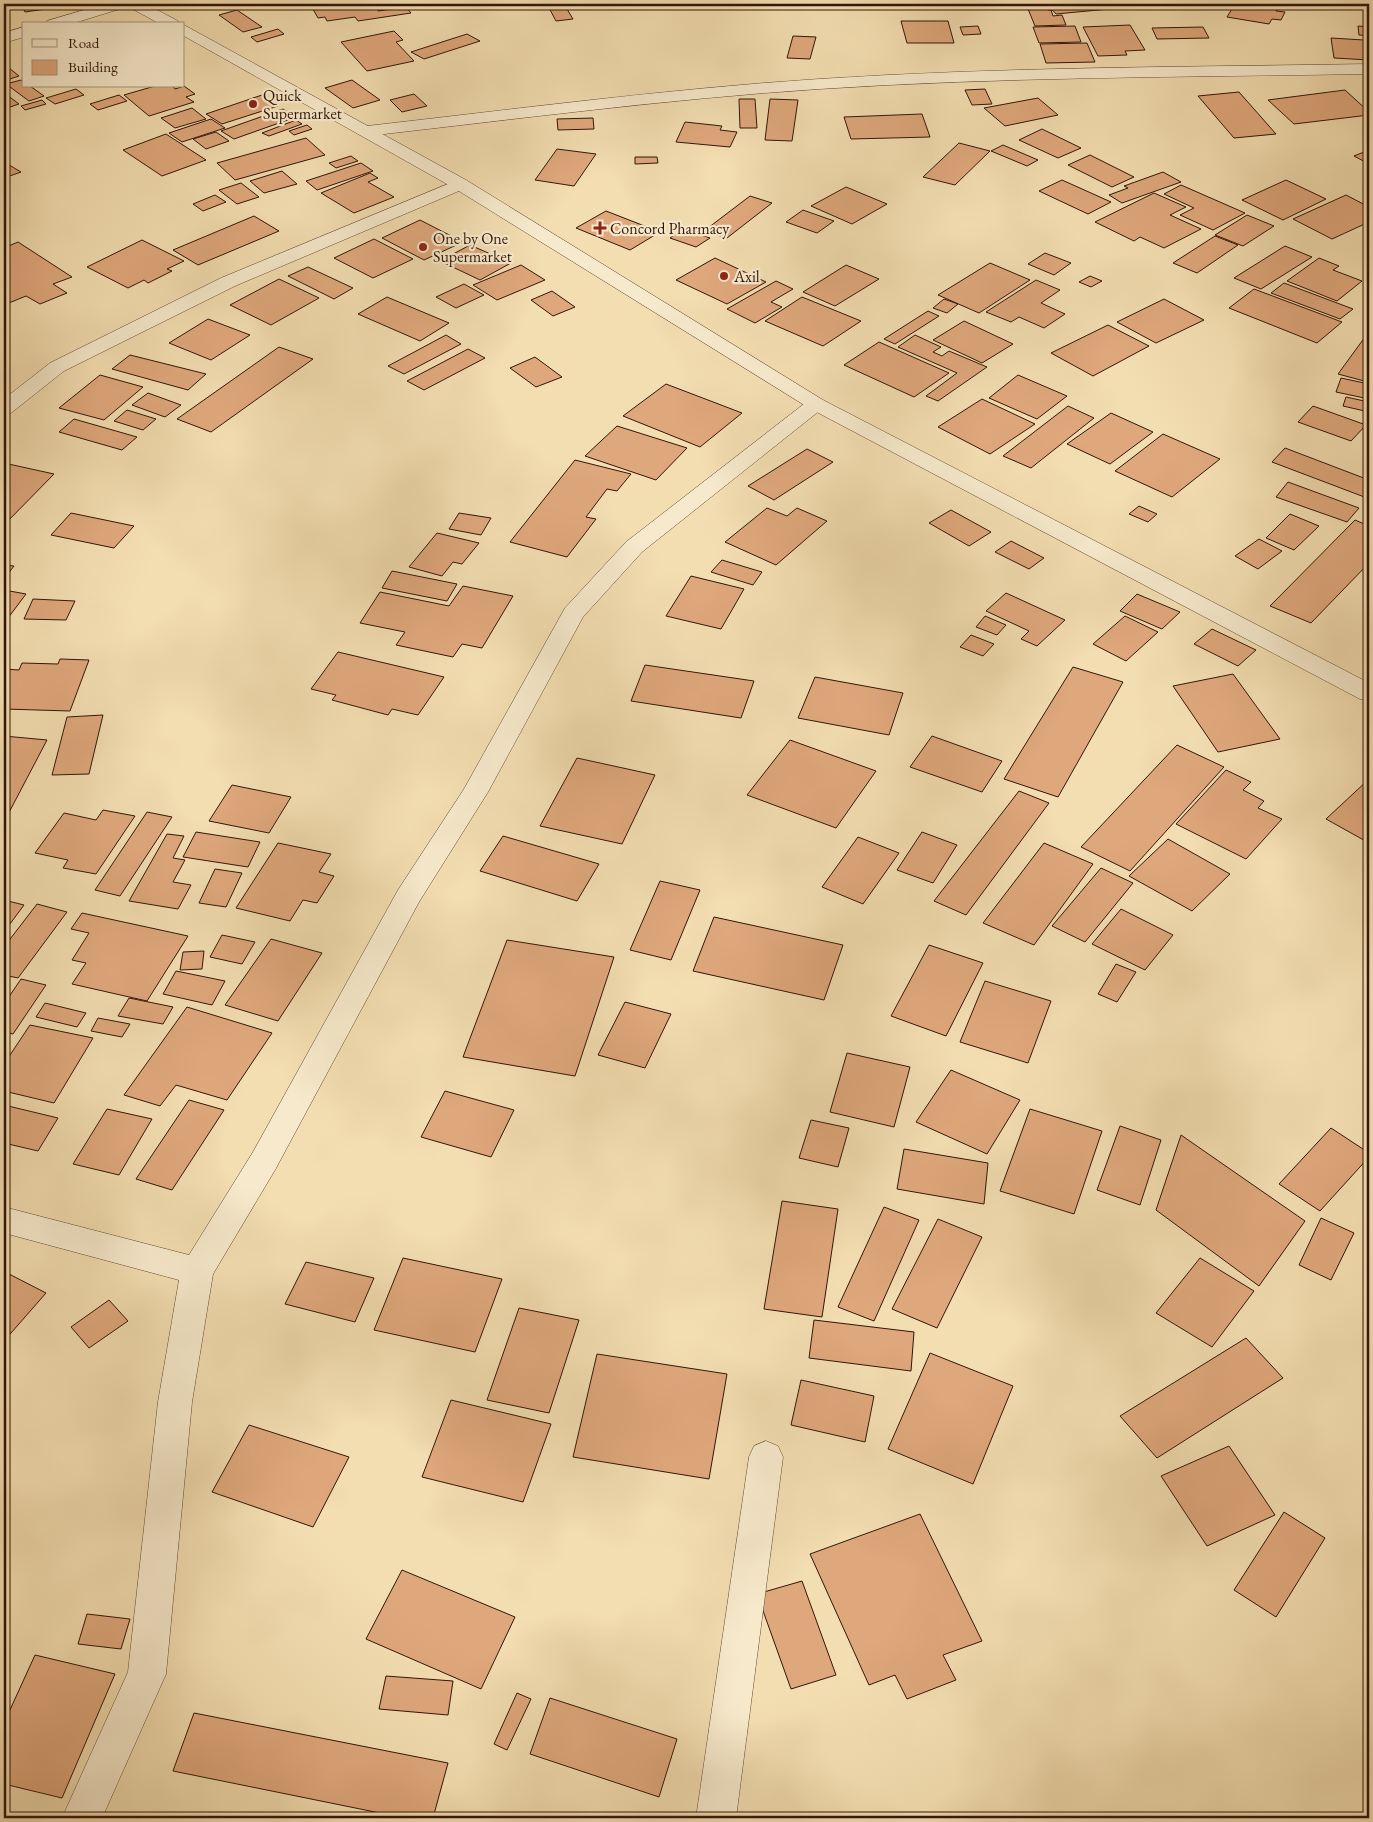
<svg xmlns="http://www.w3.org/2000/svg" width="1373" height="1822" font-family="'EB Garamond',serif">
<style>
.building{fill:#dfa87c;stroke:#321508}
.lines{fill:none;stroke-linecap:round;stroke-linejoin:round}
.minor-casing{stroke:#624732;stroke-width:1}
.tertiary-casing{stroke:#624732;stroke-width:1}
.minor{fill:#f7eacc;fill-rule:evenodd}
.tertiary{fill:#f7eacc;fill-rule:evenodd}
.poi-dot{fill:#8f2418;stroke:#f7eacc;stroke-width:2}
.labels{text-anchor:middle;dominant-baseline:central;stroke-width:4.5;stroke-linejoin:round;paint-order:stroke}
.far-poi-label{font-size:16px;fill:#321508;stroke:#f7eacc;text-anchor:start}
</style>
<rect width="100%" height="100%" fill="#f3deb1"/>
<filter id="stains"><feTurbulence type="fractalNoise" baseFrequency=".004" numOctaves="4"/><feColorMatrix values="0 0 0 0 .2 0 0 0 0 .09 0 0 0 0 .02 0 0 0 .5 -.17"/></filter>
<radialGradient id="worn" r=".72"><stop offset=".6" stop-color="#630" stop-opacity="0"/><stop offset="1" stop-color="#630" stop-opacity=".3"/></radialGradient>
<!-- building -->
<g class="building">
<path d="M21,4H58L60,7L25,12Z"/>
<path d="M310,4H374L378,11L406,7L411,13L358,21L355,17L327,21L325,17L318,18Z"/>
<path d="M547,4H564L573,19L556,21Z"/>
<path d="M1026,4H1046L1048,10H1051L1053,16L1062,15L1066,25L1035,26Z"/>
<path d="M1047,4H1105L1109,9L1056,14Z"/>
<path d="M1235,4H1280L1276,11L1285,12L1281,20L1272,19L1269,24L1227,17Z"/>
<path d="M1348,4H1369V9L1347,5Z"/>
<path d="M237,10L262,27L243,32L219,15Z"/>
<path d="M901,21H948L954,43H907Z"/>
<path d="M1130,25L1145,50L1125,51L1127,55L1098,56L1083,27Z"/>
<path d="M978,26L981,34L963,35L960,27Z"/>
<path d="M1075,26L1081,42L1039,43L1033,27Z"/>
<path d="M1358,26L1369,27V36L1359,35Z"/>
<path d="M1203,27L1209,38L1157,39L1152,28Z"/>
<path d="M278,29L284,34L257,42L251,37Z"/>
<path d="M394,31L403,40L396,42L414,61L367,71L341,42Z"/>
<path d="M467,34L480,41L424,59L411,52Z"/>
<path d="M793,36L816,37L810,59L787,58Z"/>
<path d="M1331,38L1364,40L1369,60L1334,58Z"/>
<path d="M1087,43L1095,62L1046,63L1040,44Z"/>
<path d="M4,64L19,76L4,81Z"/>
<path d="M21,80L24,82V86H30L44,96L29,101L6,84Z"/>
<path d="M352,80L380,100L353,108L325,88Z"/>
<path d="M155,86H173L175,89L184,86L195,94L186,97L194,102L149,116L124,95Z"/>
<path d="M76,89L84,95L55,104L46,98Z"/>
<path d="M985,89L992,104L972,105L965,90Z"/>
<path d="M1345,90L1369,112V115L1294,124L1268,100Z"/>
<path d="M1239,92L1276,134L1234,138L1198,96Z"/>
<path d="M414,94L427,106L402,112L390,100Z"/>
<path d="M7,95L19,104L4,109V96Z"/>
<path d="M119,95L127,101L98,110L90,104Z"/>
<path d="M262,95L278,106L222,124L206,114Z"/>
<path d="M1038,98L1058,115L1005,126L984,108Z"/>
<path d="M739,99H755L757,128H740Z"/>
<path d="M770,99L798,100L792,141L765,140Z"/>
<path d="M42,100L46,104L25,110L21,106Z"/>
<path d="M192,108L206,119L175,128L161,118Z"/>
<path d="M283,109L296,117L234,139L221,131Z"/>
<path d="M922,114L930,137L851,139L844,117Z"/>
<path d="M593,118L594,129L558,130L557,119Z"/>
<path d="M211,119L225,128L182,142L169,133Z"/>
<path d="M296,120L302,124L269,136L262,133Z"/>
<path d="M685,122L722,126L720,130L737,132L730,147L676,142Z"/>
<path d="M307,125L312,129L294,135L289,131Z"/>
<path d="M1042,129L1081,148L1058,158L1019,140Z"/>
<path d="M216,132L229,141L206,149L193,139Z"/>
<path d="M166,134L206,160L162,176L123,150Z"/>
<path d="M306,138L325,155L235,180L217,163Z"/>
<path d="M959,143L990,151L955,185L923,177Z"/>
<path d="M1003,145L1038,160L1027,166L991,151Z"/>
<path d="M557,149L596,154L574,186L535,180Z"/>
<path d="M1369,150V164L1354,156Z"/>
<path d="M1090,155L1134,177L1112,187L1068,165Z"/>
<path d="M351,156L358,161L336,168L329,163Z"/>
<path d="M635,157H657L658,163L635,164Z"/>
<path d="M4,162L21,172L4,178Z"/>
<path d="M361,163L373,171L317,190L306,181Z"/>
<path d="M282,171L297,184L264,193L250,181Z"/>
<path d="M1163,172L1181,182L1122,203L1109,195L1128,188L1124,186Z"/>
<path d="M370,173L378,178L368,182L394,197L354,213L321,193Z"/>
<path d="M1062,180L1111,202L1088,214L1039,191Z"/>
<path d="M1286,180L1326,199L1283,220L1242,200Z"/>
<path d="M241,183L259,197L237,204L219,190Z"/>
<path d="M1181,185L1245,213L1213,230L1180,215L1194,208L1164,194Z"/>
<path d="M846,187L887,204L852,224L811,206Z"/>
<path d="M1154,193L1186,207L1170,215L1201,229L1164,248L1140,237L1134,241L1095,222Z"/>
<path d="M215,195L226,202L203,211L193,204Z"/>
<path d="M1346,195L1369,207V222L1332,239L1293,219Z"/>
<path d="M750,196L772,203L727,238L704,231Z"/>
<path d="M803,210L834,221L817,233L786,222Z"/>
<path d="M606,211L660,232L630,250L576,228Z"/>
<path d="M1247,215L1274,226L1243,246L1215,235Z"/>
<path d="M254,216L279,231L198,265L173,250Z"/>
<path d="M420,220L463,242L424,260L382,238Z"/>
<path d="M683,229L710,238L696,247L670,238Z"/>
<path d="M1215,236L1238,245L1197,273L1173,263Z"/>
<path d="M374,239L413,259L373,278L334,258Z"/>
<path d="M142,240L184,261L167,269L172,271L148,283L144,280L128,288L87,267Z"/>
<path d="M18,242L72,277L53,284L67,293L40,304L26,296L4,305V248Z"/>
<path d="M470,245L511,263L480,280L440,261Z"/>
<path d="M1285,246L1312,257L1261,289L1234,278Z"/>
<path d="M1045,253L1071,263L1054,275L1028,264Z"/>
<path d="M715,258L766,282L727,304L676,280Z"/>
<path d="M1319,258L1339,266L1333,270L1362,281L1337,301L1287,281Z"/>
<path d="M990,263L1030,280L979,313L938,295Z"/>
<path d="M521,265L545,280L497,300L473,285Z"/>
<path d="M846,265L879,279L835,306L803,292Z"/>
<path d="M308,267L353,288L334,299L288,276Z"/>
<path d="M1090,276L1102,281L1091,287L1079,282Z"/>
<path d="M279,279L319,298L271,325L230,305Z"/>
<path d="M1036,280L1060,290L1041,303L1065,314L1044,328L1019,317L1011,322L986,312Z"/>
<path d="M776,281L793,289L771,302L782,307L755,323L727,309Z"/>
<path d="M1284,283L1353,309L1340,319L1271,293Z"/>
<path d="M464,284L484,295L456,308L436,297Z"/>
<path d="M1254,289L1342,322L1317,343L1229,308Z"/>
<path d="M552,291L575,307L553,316L531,300Z"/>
<path d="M387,297L449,323L420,341L358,314Z"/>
<path d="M802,297L861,321L823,346L765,321Z"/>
<path d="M944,299L958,304L947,313L933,308Z"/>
<path d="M1164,299L1204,320L1156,343L1117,322Z"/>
<path d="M928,311L939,316L895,344L884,339Z"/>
<path d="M208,319L250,335L211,360L169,343Z"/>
<path d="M964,321L1013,344L982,363L933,340Z"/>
<path d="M1108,325L1149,346L1093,376L1051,353Z"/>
<path d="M446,335L461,344L404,374L388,366Z"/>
<path d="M915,335L941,347L933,352L942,356L949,351L987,367L938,401L926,396L957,373L898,347Z"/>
<path d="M1365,337L1369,339L1368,382L1338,374Z"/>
<path d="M879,342L949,373L914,397L844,365Z"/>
<path d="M279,347L313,359L211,432L177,419Z"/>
<path d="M468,349L485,358L424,390L407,381Z"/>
<path d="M130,355L206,374L188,390L112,369Z"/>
<path d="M535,357L562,377L536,387L510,368Z"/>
<path d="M100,375L143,387L104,420L59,408Z"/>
<path d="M1018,375L1067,396L1037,419L989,398Z"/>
<path d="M1341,378L1369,384V399L1336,392Z"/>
<path d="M666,384L742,413L700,447L623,416Z"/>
<path d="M148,393L181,405L165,417L132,405Z"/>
<path d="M1346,397L1369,402V412L1343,406Z"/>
<path d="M982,399L1035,424L990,454L938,427Z"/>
<path d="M1068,406L1094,418L1031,468L1003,456Z"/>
<path d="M1313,406L1366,425L1351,441L1298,422Z"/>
<path d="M127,410L156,419L143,430L114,421Z"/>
<path d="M1111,413L1153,432L1110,464L1067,444Z"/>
<path d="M74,419L137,437L122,450L59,432Z"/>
<path d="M617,426L687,448L656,480L585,456Z"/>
<path d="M1163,434L1220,459L1172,497L1115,471Z"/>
<path d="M1285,448L1369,480V496L1367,498L1272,462Z"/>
<path d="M807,449L833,462L774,500L748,486Z"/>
<path d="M575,460L631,474L617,491L607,489L586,517L596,519L567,557L510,542Z"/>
<path d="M4,463L54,474L4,525Z"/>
<path d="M1288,482L1359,508L1347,522L1276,497Z"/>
<path d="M1139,506L1157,514L1148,522L1129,514Z"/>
<path d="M767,508L787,516L797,508L827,521L776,565L725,542Z"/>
<path d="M951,510L991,532L969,546L929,523Z"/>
<path d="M71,513L134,526L114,548L51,535Z"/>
<path d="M459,513L491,518L481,535L449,529Z"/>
<path d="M1290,514L1319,526L1294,550L1266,538Z"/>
<path d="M1355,520L1369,526V563L1311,623L1270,606Z"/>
<path d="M437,533L479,543L462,564L453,562L442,576L409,567Z"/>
<path d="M1259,539L1282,551L1258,569L1235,556Z"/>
<path d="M1011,541L1044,558L1029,569L995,552Z"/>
<path d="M722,560L762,572L753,585L711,572Z"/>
<path d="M4,565L14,566L4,579Z"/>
<path d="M392,571L457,584L447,601L382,588Z"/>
<path d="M691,576L744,589L721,629L666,616Z"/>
<path d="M463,586L513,596L482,648L462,644L453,657L396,645L405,632L360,623L380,592L449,606Z"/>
<path d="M4,590L26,594L8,618L4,617Z"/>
<path d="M1006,593L1065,620L1037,646L1021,639L1029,631L986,611Z"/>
<path d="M1137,594L1180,612L1162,629L1120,611Z"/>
<path d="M33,599L75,601L66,620L24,619Z"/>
<path d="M985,616L1006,625L997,635L976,627Z"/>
<path d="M1125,616L1158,632L1126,661L1093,644Z"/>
<path d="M1212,629L1256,650L1238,666L1194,644Z"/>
<path d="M971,635L994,644L983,656L960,647Z"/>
<path d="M338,652L444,677L418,715L392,709L388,715L332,700L336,695L311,689Z"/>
<path d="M60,659L89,660L70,711L4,709V669L19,670L22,663L58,664Z"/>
<path d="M645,665L754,681L741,718L631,701Z"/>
<path d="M1073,667L1123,682L1058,797L1004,779Z"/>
<path d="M1233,674L1280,739L1218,752L1173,686Z"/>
<path d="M815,677L903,693L889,735L798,718Z"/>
<path d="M103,715L89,774L52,775L67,717Z"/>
<path d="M4,736L47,740L4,822Z"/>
<path d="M932,736L1002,761L982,792L910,767Z"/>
<path d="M790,740L876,771L836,828L747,795Z"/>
<path d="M1177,745L1224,767L1130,871L1081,847Z"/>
<path d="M577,758L655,775L622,844L540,826Z"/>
<path d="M1226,770L1251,782L1243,790L1264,801L1258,808L1282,819L1246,859L1176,824Z"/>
<path d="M1369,779V843L1326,819Z"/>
<path d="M232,785L291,797L269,833L209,821Z"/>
<path d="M1019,791L1049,803L966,915L934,901Z"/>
<path d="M103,810L135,816L96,874L63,868L68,860L35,853L64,813L96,820Z"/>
<path d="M147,812L172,817L120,896L95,890Z"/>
<path d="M196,832L260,842L248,867L183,857Z"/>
<path d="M922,832L957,845L933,883L897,870Z"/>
<path d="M167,834L184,836L173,858L185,860L173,882L191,885L178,909L129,901Z"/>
<path d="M503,836L599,864L577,901L480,871Z"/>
<path d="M858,837L899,853L863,904L822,887Z"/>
<path d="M1168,839L1230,874L1192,911L1129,876Z"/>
<path d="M278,843L331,854L319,872L334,876L317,903L303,900L290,921L236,908Z"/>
<path d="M1044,843L1093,864L1034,945L983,923Z"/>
<path d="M1101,868L1133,883L1085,942L1052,926Z"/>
<path d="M215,869L242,873L226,907L199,903Z"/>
<path d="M660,881L700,890L671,960L630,950Z"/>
<path d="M4,900L24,905L4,932Z"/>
<path d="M37,904L67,912L18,978L4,975V947Z"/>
<path d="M1121,909L1173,935L1145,970L1092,944Z"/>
<path d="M82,913L188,936L147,1001L72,984L86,963L72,960L89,933L71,929Z"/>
<path d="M714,917L843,945L824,1000L693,971Z"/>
<path d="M222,935L255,942L242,964L210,957Z"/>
<path d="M271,939L322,953L278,1021L225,1005Z"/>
<path d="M507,940L614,957L575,1076L463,1057Z"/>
<path d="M929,945L983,963L946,1036L891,1016Z"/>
<path d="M204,951L202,969L180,970L183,952Z"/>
<path d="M1116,964L1136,972L1117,1002L1098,994Z"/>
<path d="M176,971L225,981L212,1005L163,994Z"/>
<path d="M21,979L46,985L13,1034L4,1032V1004Z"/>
<path d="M985,981L1051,1001L1028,1063L960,1042Z"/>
<path d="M129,998L173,1007L163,1024L118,1016Z"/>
<path d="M625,1002L671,1014L645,1068L598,1055Z"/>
<path d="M45,1003L86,1013L77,1027L36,1017Z"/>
<path d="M187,1007L272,1033L227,1100L176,1085L160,1106L124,1095Z"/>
<path d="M98,1018L130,1024L122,1037L91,1031Z"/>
<path d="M30,1025L93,1038L54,1103L4,1091V1064Z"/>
<path d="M847,1053L910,1067L894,1127L830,1112Z"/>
<path d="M951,1070L1020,1100L987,1154L916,1122Z"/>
<path d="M445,1091L514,1110L491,1157L421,1137Z"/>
<path d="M189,1100L224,1110L172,1190L136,1179Z"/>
<path d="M4,1105L58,1118L38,1151L4,1143Z"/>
<path d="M107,1109L152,1119L119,1175L73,1164Z"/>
<path d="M1030,1109L1102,1131L1074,1214L1000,1191Z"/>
<path d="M811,1120L849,1128L838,1167L799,1158Z"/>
<path d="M1120,1126L1161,1140L1140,1205L1097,1190Z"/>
<path d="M1331,1128L1369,1153V1157L1320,1211L1279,1184Z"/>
<path d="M1181,1135L1305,1221L1259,1286L1156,1210Z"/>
<path d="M904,1149L988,1163L984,1204L897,1189Z"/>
<path d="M782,1201L838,1209L822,1317L764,1309Z"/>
<path d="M884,1207L919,1220L874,1321L838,1307Z"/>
<path d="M1321,1218L1354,1233L1331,1280L1299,1265Z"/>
<path d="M938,1219L982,1237L937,1328L892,1309Z"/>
<path d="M403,1258L502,1279L475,1352L374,1330Z"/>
<path d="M1200,1258L1254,1291L1212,1347L1156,1313Z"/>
<path d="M306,1262L374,1278L355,1322L285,1304Z"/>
<path d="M9,1274L46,1293L4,1341V1280Z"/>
<path d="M109,1300L128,1321L89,1348L71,1327Z"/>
<path d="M519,1308L579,1320L549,1413L487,1400Z"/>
<path d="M814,1320L914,1332L911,1371L809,1358Z"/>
<path d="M1246,1338L1283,1378L1157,1458L1120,1416Z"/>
<path d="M930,1353L1013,1386L973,1484L888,1449Z"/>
<path d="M597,1354L727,1374L709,1479L573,1457Z"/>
<path d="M801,1380L874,1396L865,1442L791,1425Z"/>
<path d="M451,1400L551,1424L523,1502L422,1477Z"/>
<path d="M249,1425L349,1457L313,1527L212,1492Z"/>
<path d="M1229,1446L1275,1515L1207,1546L1161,1476Z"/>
<path d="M1284,1512L1325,1538L1276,1617L1234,1590Z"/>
<path d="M920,1514L982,1641L943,1655L956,1680L907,1699L895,1675L869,1685L810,1554Z"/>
<path d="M402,1570L515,1617L481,1689L366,1639Z"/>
<path d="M802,1581L836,1675L791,1689L757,1594Z"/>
<path d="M87,1614L130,1619L121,1649L78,1644Z"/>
<path d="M35,1655L115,1674L62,1798L4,1784V1723Z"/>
<path d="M386,1676L453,1681L448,1715L379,1709Z"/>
<path d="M517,1693L531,1699L507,1750L494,1744Z"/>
<path d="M550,1698L677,1739L659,1797L530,1754Z"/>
<path d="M194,1713L448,1763L433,1818H378L380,1813L173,1771Z"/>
<path d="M134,1813L154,1818H132Z"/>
<path d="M613,1813L655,1818H612Z"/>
</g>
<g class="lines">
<!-- minor casing -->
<g class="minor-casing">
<g id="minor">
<path d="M104,4H128L126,7L71,24H45L47,21Z"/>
<path d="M24,27V37L4,43V33Z"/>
<path d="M1369,64V74C1186,77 1002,77 819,89C668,99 517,119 367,136L361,135L358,131L361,127L367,126C517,109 668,89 819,79C1002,67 1186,67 1369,64Z"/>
<path d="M460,179L466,180L469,184L466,188L235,286L64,371L11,413L4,415V399L50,363L221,278Z"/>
<path d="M816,398L823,400L826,404L823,408L642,552L583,617L488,792L419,902L275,1170L213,1274L192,1402L166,1674L102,1818H62L128,1672L158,1402L179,1280L4,1233V1207L189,1255L253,1152L398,890L464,789L565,608L626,542L809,400Z"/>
<path d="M766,1441L778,1446L783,1457L736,1818H696L749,1457L754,1446Z"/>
</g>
</g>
<!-- tertiary casing -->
<g class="tertiary-casing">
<g id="tertiary">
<path d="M127,4H146L178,21L180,24H160L129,7Z"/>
<path d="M184,25L466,180L823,400L1369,683V701L1360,699L809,408L454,188L184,36Z"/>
</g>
</g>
<!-- minor -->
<use href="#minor" class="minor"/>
<!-- tertiary -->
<use href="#tertiary" class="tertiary"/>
</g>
<!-- markers -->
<g class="poi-dot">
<circle cx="253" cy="104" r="5"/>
<path d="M597.5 220.5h5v5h5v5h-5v5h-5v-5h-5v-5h5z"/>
<circle cx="423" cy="247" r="5"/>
<circle cx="724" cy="276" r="5"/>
</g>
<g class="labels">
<!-- far-poi labels -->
<g class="far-poi-label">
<text x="263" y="95">Quick<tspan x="263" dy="18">Supermarket</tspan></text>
<text x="610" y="228">Concord Pharmacy</text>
<text x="433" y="238">One by One<tspan x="433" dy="18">Supermarket</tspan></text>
<text x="734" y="276">Axil</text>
</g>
</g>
<!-- margin -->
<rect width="1373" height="1822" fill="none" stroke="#f3deb1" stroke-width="20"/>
<rect x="5" y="5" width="1363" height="1812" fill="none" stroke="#321508" stroke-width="2.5"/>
<rect x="10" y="10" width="1353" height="1802" fill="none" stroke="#321508"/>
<!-- legend -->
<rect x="22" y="22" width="162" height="65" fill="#f7eacc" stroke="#a8957e"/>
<rect x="32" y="39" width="25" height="8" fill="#f7eacc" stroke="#a8957e"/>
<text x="68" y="48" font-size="15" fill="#321508">Road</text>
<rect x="32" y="60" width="25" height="15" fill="#dfa87c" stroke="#a8957e"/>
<text x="68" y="72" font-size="15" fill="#321508">Building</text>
<rect width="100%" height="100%" filter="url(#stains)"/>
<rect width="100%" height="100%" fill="url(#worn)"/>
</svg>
